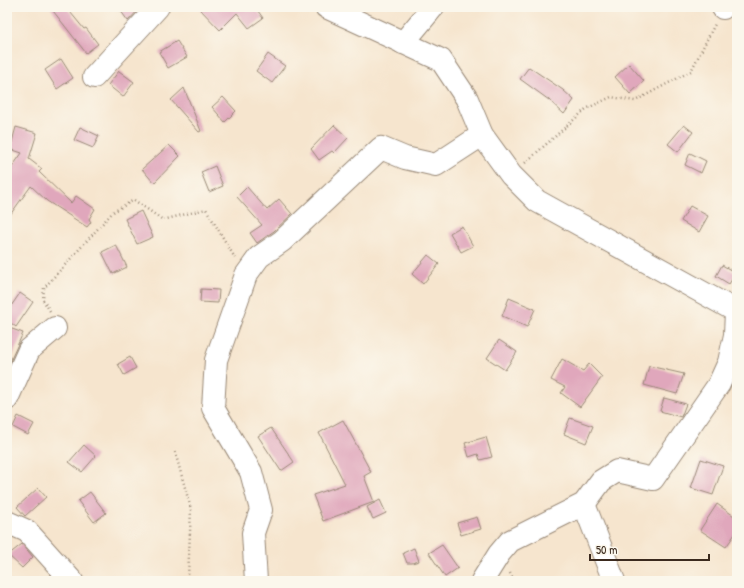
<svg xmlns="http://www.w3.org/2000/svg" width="744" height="588" font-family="'Patrick Hand',sans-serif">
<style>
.building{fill:#e0a7bc}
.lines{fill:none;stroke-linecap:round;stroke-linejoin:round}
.minor-casing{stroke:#988876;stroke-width:24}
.path{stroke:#988876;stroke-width:2.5;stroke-dasharray:1 3;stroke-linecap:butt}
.minor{stroke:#fff;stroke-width:22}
</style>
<rect width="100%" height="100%" fill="#fbf7ec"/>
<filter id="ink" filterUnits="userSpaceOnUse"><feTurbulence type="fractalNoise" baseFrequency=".025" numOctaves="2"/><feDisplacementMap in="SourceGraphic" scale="8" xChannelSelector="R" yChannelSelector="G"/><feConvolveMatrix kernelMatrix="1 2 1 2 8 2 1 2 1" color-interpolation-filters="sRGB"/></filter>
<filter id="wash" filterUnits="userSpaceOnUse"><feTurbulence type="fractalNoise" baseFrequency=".012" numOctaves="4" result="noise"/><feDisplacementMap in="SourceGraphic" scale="16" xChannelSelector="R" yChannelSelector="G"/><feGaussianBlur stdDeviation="0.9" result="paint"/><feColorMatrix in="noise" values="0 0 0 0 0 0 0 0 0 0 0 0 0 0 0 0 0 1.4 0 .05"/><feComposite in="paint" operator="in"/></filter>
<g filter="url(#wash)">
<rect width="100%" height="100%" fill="#f6e5ce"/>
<g id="blocks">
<!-- building -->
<g class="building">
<path d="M50,7H66L84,29L86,28L98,44L86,53Z"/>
<path d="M118,7H141L128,21Z"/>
<path d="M198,7H255L263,18L249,28L237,13L220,30Z"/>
<path d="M177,41L187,57L168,68L159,52Z"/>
<path d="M268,54L285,66L272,83L256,71Z"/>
<path d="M61,59L73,78L57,89L45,70Z"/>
<path d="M629,64L644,81L630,94L615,77Z"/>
<path d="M529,67L563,90L574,100L564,114L549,100L520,79Z"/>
<path d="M119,71L134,82L123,97L108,85Z"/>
<path d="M184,88L201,131L199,132L171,100Z"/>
<path d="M223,97L236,111L225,122L212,107Z"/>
<path d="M334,125L348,138L334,153L332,151L319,160L311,149Z"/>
<path d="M684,125L693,132L678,152L668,144Z"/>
<path d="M16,127L37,133L29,159L42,169L39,172L71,203L76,196L95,209L89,219L91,222L87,227L47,201L31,186L7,219V174L22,153L10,149Z"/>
<path d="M80,127L99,136L93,148L74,140Z"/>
<path d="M169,145L180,156L154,183L142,169Z"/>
<path d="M690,153L706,161L701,173L685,165Z"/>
<path d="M215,166L223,186L209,192L201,172Z"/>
<path d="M247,187L267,210L279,199L292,214L274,231L257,243L250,233L262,225L237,197Z"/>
<path d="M690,206L708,216L699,232L681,221Z"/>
<path d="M141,211L153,237L137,244L125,219Z"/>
<path d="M462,226L473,246L461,252L450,233Z"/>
<path d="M116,245L127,267L113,274L102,252Z"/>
<path d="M428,255L439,264L423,284L412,274Z"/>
<path d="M722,265L736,273L729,284L716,276Z"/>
<path d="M201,289L219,290L218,303L200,302Z"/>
<path d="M20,293L33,302L16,327L7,320V312Z"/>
<path d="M509,298L535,309L527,327L502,316Z"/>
<path d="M7,327L23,333L7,368Z"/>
<path d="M499,340L517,352L505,370L487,358Z"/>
<path d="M130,357L136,368L124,375L118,364Z"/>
<path d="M562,359L583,371L589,364L602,377L580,407L561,393L565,387L551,380Z"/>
<path d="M649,366L684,374L677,394L644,385Z"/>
<path d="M664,398L686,404L681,417L660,411Z"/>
<path d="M18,416L34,424L28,435L13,427Z"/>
<path d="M570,418L593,426L586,443L564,434Z"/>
<path d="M343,420L371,472L364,476L374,502L323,521L313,495L345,484L319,433Z"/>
<path d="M271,428L294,462L281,471L258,436Z"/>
<path d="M486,437L492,457L480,460L478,454L469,457L465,443Z"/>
<path d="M84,445L96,456L82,472L69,462Z"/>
<path d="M701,459L723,466L713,495L691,488Z"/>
<path d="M38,488L46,497L25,516L17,507Z"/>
<path d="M90,492L106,513L94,522L78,501Z"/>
<path d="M380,500L386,513L373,519L367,507Z"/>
<path d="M717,504L737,518V531L726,547L700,530Z"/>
<path d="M477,517L481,529L461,535L457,523Z"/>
<path d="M22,544L33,557L22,568L8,555Z"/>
<path d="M442,545L458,568L445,577L429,553Z"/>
<path d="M414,548L419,561L412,563H407L403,553Z"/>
</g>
</g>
</g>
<g filter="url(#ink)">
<use href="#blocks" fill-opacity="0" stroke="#988876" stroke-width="1"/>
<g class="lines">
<!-- minor casing -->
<g class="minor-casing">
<g id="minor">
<path d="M326,7L441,60L467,99L482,135L511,175L537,201L736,311L735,335L729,362L719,384L653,479L617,471L601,481L584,504L510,541L499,554L482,581"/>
<path d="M723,8L724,7"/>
<path d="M403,43L433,7"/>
<path d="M94,77L158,7"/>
<path d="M7,399L29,350L55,328"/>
<path d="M584,504L614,581"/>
<path d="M7,522L27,531L72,581"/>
<path d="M256,581L253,533L261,510L251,472L213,408L216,360L246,275L259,257L282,241L381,148L405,158L436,165L482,135"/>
</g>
</g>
<!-- path -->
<g class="path">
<path d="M525,163L586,109L611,97L635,101L691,71L715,24"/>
<path d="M50,311L43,300L44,288L113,212L134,200L163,220L206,209L235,258"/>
<path d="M175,452L191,509L188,578L190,581"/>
<path d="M510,573L514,581"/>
</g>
<!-- minor -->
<use href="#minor" class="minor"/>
</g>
</g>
<!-- margin -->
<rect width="744" height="588" fill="none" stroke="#fbf7ec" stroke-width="24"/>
<!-- scale -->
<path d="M590 554v6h119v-6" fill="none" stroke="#3b2a1e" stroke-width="2"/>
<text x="596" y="554" font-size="12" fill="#3b2a1e" stroke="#fbf7ec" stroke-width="3" paint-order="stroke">50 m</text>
</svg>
